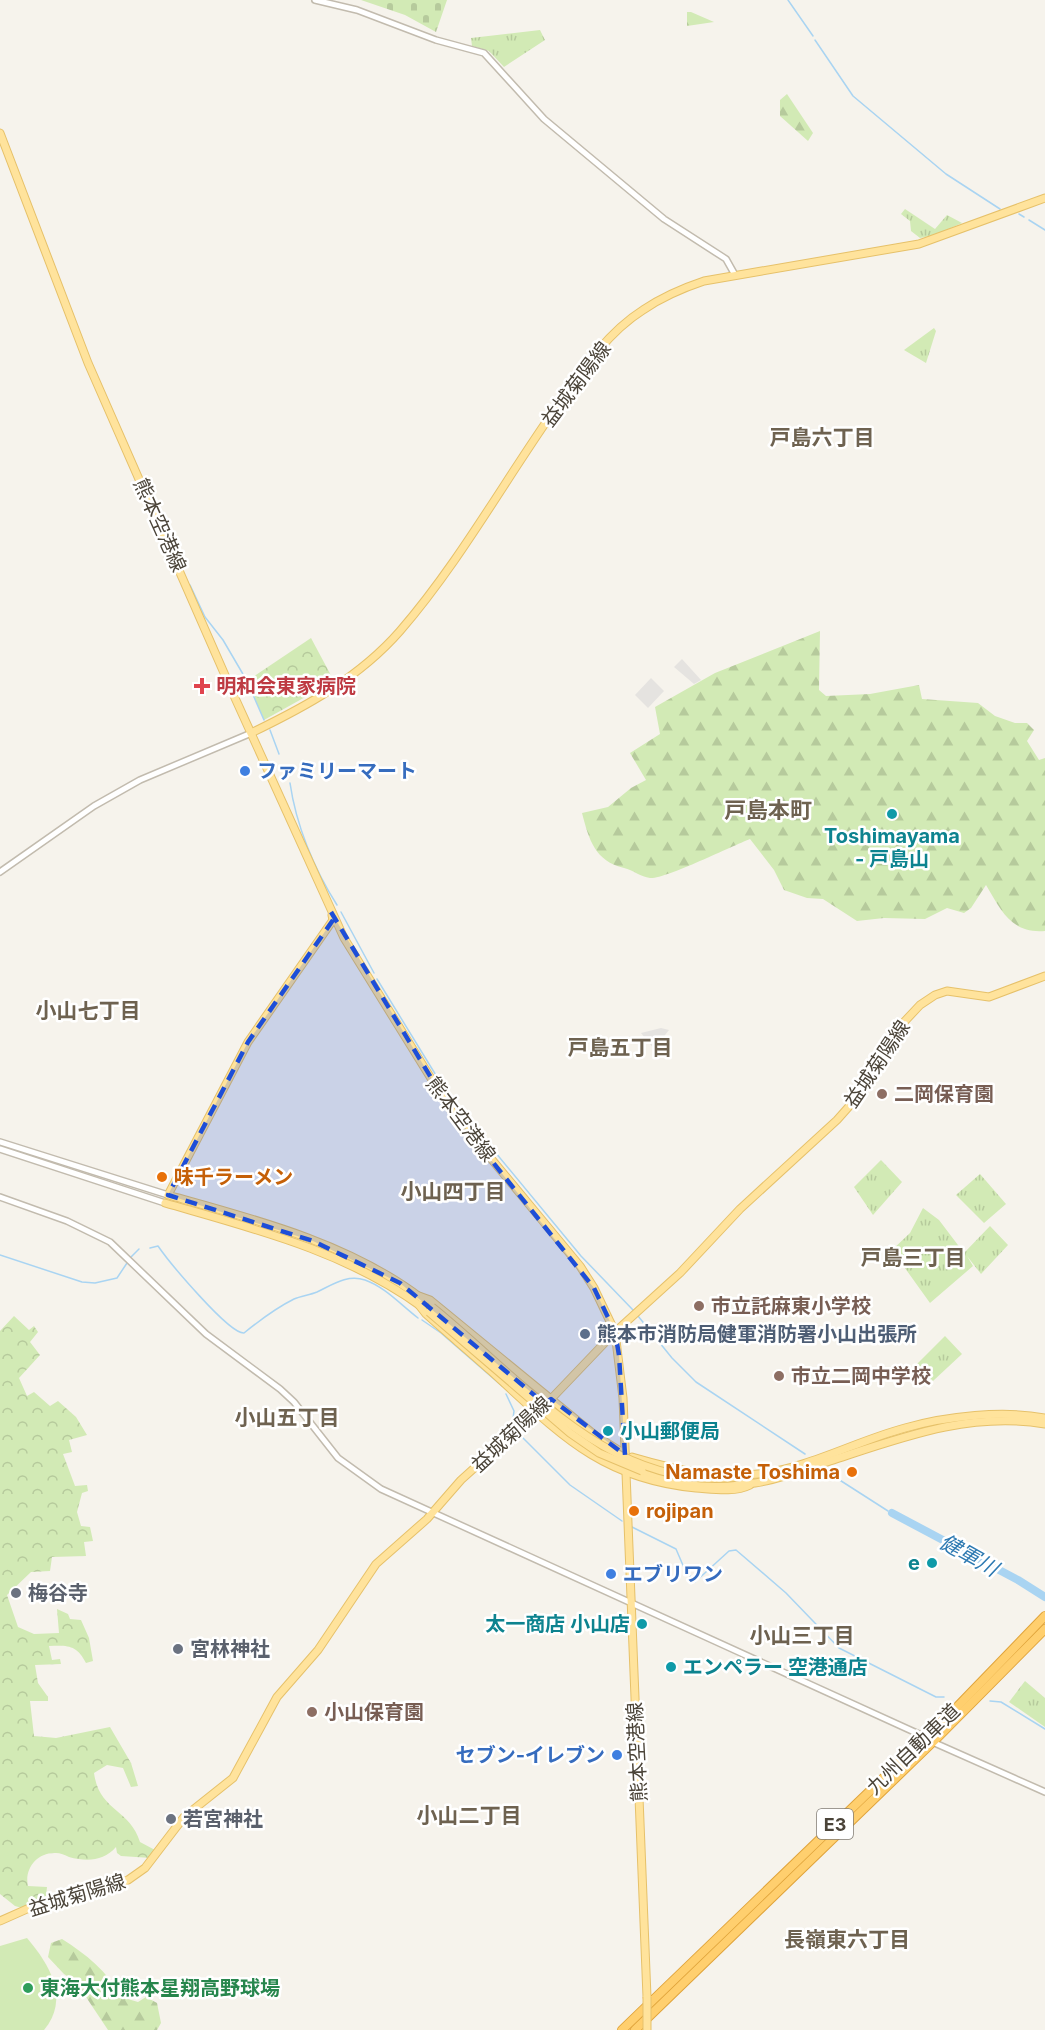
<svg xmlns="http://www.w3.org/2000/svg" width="1045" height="2030" font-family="Inter,'Noto Sans JP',sans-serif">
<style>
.grass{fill:url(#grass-tufts)}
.forest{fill:url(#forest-firs)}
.cemetery{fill:url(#cemetery-stones)}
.park{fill:url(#park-crowns)}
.pitch{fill:#d2eab5}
.parking{fill:#e5e3e0}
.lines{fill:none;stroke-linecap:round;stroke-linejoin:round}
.stream{stroke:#a9d4f2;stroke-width:1.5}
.river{stroke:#a9d4f2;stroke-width:8}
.minor-casing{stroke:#c2bbae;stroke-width:8}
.major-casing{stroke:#e6c16a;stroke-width:9}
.highway-casing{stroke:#e0a43c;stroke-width:10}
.minor{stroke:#fff;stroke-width:5}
.major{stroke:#ffe39c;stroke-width:7}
.highway{stroke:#ffcf6e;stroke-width:8}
.major-bridge-casing{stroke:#e6c16a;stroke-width:9;stroke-linecap:butt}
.major-bridge{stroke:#ffe39c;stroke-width:7}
.marked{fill:#1d4ed8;fill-opacity:0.2;stroke:#1d4ed8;stroke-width:4.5;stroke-dasharray:12 8;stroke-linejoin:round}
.health-dot{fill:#e0444e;stroke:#fff;stroke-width:2}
.shop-dot{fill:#3f7fe0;stroke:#fff;stroke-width:2}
.culture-dot{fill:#0f9aa8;stroke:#fff;stroke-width:2}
.education-dot{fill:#8d6e63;stroke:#fff;stroke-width:2}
.food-dot{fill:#e8710a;stroke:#fff;stroke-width:2}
.service-dot{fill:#5c6f8a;stroke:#fff;stroke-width:2}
.worship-dot{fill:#6b7280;stroke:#fff;stroke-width:2}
.leisure-dot{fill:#2e9e5b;stroke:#fff;stroke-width:2}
.labels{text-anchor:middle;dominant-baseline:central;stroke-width:5;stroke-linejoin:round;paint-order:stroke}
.shield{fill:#fff;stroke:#817c74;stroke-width:1.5}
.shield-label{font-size:18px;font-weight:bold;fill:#4b4439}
.street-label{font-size:20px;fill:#4b4439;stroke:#fff}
.health-label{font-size:20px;font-weight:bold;fill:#be3a42;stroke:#fff;text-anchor:start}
.shop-label{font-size:20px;font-weight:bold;fill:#366cbe;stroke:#fff;text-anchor:start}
.culture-label{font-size:20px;font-weight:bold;fill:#0d838f;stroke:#fff;text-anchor:start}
.education-label{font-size:20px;font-weight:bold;fill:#785e54;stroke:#fff;text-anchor:start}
.food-label{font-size:20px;font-weight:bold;fill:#c56008;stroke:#fff;text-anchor:start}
.service-label{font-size:20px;font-weight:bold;fill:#4e5e75;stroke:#fff;text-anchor:start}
.worship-label{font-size:20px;font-weight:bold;fill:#5b616d;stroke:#fff;text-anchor:start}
.leisure-label{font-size:20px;font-weight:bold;fill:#27864d;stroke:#fff;text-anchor:start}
.neighbourhood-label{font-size:21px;font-weight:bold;fill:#6e6250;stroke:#fff}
.water-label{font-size:21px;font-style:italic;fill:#2e7ab2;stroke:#fff}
.quarter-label{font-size:22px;font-weight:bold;fill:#6e6250;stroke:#fff}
</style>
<defs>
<pattern id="grass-tufts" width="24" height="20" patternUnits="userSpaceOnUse" patternTransform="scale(1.5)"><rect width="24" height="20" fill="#d2eab5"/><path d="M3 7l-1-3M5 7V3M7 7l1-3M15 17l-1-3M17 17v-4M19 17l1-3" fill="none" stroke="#b6ca9c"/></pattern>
<pattern id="forest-firs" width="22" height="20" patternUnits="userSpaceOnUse" patternTransform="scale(1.5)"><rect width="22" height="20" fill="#d2eab5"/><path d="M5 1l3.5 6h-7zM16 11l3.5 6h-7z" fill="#b6ca9c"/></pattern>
<pattern id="cemetery-stones" width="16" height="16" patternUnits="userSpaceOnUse" patternTransform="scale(1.5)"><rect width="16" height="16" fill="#d2eab5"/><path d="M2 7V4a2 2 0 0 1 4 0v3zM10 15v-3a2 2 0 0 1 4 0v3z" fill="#b6ca9c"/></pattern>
<pattern id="park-crowns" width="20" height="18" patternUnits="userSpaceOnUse" patternTransform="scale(1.5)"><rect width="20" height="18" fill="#d2eab5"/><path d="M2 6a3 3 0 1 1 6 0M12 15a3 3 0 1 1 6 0" fill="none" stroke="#b6ca9c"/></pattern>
</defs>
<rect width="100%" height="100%" fill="#f6f3ec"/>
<!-- grass -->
<g class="grass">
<path d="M540,30L545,40L504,67L489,51L472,46L471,38Z"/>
<path d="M905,209L935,229L947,215L962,223L935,235L920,238L911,231L910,221L901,214Z"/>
<path d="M934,328L936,331L926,363L904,350Z"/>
<path d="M881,1160L902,1182L873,1215L854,1187Z"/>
<path d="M980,1174L1006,1204L984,1223L956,1195Z"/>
<path d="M923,1208L939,1220L964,1253L990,1226L1008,1245L981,1274L967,1256L973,1266L930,1303L892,1250L910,1233Z"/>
<path d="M945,1336L962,1354L933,1381L917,1364Z"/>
<path d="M1025,1681L1045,1698V1727L1009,1702Z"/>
</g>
<!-- forest -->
<g class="forest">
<path d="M687,12H691L714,22L687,26Z"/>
<path d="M787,94L813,133L808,141L780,116V100Z"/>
<path d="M820,631L819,690L826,696L870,694L919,685L922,699L978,703L995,716L1015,723H1027L1034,730L1027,741L1039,760L1045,758V931C1011,934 1001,910 986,885L971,908L964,913L947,908L925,919L884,918L857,921L823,899L807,898L784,890L774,870L750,839C732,846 663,880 650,878C641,877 633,870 624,868C595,861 589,840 582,813L608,807L631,788L646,780L630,753L660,734L655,707L715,673Z"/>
<path d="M62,1939C86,1954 108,1972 121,1997L138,2002L146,1997L157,2003L161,2023L157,2030H108L76,1982L64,1974L48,1957L51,1943Z"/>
</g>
<!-- cemetery -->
<path class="cemetery" d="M361,0H447L436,32L405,15Z"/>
<!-- park -->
<g class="park">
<path d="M311,638L334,681L264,720L247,681Z"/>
<path d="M14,1316L29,1330L34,1326L38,1332L30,1342L40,1355L19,1378L27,1396L34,1392L50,1406L58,1401L76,1417L87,1435L69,1440L72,1452L63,1454L75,1486L87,1485L88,1491L82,1493L77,1512L81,1526L90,1527L93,1541L84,1542L86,1556L52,1557L50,1571L31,1572L7,1595L18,1627L34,1634L59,1633L57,1609L68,1614L70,1619L81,1620L89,1638L93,1661L86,1663C77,1645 68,1645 49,1646L52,1660L60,1659L61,1664L35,1665L38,1683L48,1697V1701H30L34,1736L56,1738L110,1727L131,1763L138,1786L131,1787L123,1768L107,1765L94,1773C99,1811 130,1809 140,1842L155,1850L151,1858L121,1856L117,1853L116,1847C104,1861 87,1862 69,1857C65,1855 60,1853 56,1853C37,1852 24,1869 28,1886L47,1887L46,1896L22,1908L15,1906L0,1894V1331Z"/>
</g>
<!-- pitch -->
<path class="pitch" d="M27,1938C50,1965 70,1999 44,2030H0V1946Z"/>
<!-- parking -->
<g class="parking">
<path d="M682,659L701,680L694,684L674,667Z"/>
<path d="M651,678L664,691L648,708L635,695Z"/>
<path d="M661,1028L669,1030L654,1049L641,1033Z"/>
</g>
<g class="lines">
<!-- stream -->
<g class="stream">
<path d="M788,0L813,36"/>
<path d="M815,40L853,96L946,174L1000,209"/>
<path d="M1019,214L1024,217"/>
<path d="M1029,220L1045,230"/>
<path d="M190,585L205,617L223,640L247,681L264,720"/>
<path d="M270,730L279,754"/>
<path d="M290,783C296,825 314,869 337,905"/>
<path d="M341,912L374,973"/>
<path d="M377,979L445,1090"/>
<path d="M448,1095L581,1256L633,1310"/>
<path d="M150,1248L158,1246C169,1262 229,1334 244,1333C260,1320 276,1308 294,1299C301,1296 310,1295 317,1292C332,1285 347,1274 365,1280C385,1287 401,1305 418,1318"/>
<path d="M0,1255L82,1282L95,1283L117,1278L127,1263"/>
<path d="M131,1257L139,1249"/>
<path d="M638,1316L672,1358L696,1382L805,1454"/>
<path d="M422,1320L441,1333L502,1386"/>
<path d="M506,1394L514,1411L512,1426"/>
<path d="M519,1434L570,1485L622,1521"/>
<path d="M824,1470L888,1511"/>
<path d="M632,1527L676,1549L685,1570L695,1582L729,1551L736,1550L786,1593L839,1648L936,1697H944"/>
<path d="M990,1701L1001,1702L1045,1729"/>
</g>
<!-- river -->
<path class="river" d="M892,1513L1018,1580L1045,1597"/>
<!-- minor casing -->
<g class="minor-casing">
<g id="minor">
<path d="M315,0L357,10L436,40L484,53L544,119L664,219L726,259L735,275"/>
<path d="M0,872L94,806L140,780L249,734"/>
<path d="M0,1142L168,1195"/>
<path d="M0,1149L165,1203"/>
<path d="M0,1197L67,1221L110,1242L206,1334L280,1389L294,1402L338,1458L381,1489L921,1735"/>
<path d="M937,1744L1045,1792"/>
</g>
</g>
<!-- major casing -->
<g class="major-casing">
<g id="major">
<path d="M0,133L88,363L235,698L344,938L450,1109L580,1266L594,1288L615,1332L623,1398L647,1997"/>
<path d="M251,733C305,707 359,678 400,631C458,564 502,485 553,412C579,375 605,334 643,310C662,297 683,288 704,281L919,244L1045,198"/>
<path d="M332,915L333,920L248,1042L168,1195C254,1219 349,1243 421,1298"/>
<path d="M165,1203C255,1229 345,1251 422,1307"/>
<path d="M419,1296L430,1300L596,1436L620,1451"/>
<path d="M419,1305L426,1314C447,1333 470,1352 491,1371C558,1432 600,1479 696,1488C712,1489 734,1493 750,1485"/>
<path d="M632,1457C673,1469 715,1479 758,1474C809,1468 856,1441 905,1428C947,1416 1003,1410 1045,1418"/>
<path d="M642,1471C678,1481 717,1488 755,1483C781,1479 806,1469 830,1461C900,1438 970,1411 1045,1424"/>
<path d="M0,1921L36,1905L128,1880L145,1868L184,1817L233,1778L277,1697L318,1650L376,1564L427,1519L461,1480L551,1399L615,1332L680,1273L740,1209L837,1120L853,1102L890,1037L920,1005L935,995L947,991L989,997L1045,976"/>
</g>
</g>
<!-- highway casing -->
<g class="highway-casing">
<g id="highway">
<path d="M622,2030L958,1706L1045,1616"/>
<path d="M635,2030L938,1737L1045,1629"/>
</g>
</g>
<!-- minor -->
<use href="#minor" class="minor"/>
<!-- major -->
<use href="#major" class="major"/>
<!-- highway -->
<use href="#highway" class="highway"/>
<!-- major-bridge casing -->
<g class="major-bridge-casing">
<g id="major-bridge">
<path d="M432,1307C522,1379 610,1493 739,1477"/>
<path d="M429,1312L570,1433L599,1453L642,1471"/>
<path d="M647,1997V2030"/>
</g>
</g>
<!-- major-bridge -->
<use href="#major-bridge" class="major-bridge"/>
</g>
<!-- marked area -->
<path class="marked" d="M331,912L450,1109L594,1288L615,1332L619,1355L625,1455L551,1399L545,1404L400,1283L313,1241L168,1195L248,1042L333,920Z"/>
<!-- markers -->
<path class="health-dot" d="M199 677h6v6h6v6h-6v6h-6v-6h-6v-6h6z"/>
<g class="shop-dot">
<circle cx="245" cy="771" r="6"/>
<circle cx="611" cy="1574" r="6"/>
<circle cx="617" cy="1755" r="6"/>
</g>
<g class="culture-dot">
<circle cx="892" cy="814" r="6"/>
<circle cx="608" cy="1431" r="6"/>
<circle cx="932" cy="1563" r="6"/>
<circle cx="642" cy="1624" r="6"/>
<circle cx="671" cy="1667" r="6"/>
</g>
<g class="education-dot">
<circle cx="882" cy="1094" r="6"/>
<circle cx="699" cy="1306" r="6"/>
<circle cx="779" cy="1376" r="6"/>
<circle cx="312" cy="1712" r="6"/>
</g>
<g class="food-dot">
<circle cx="162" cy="1177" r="6"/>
<circle cx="852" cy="1472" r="6"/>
<circle cx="634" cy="1511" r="6"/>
</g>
<circle class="service-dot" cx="585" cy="1334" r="6"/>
<g class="worship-dot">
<circle cx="16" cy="1593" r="6"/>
<circle cx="178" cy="1649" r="6"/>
<circle cx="171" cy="1819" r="6"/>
</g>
<circle class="leisure-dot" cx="28" cy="1988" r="6"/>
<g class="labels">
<!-- shield labels -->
<rect class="shield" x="817" y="1809" width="36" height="30" rx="4.5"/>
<g class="shield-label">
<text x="835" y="1824">E3</text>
</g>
<!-- street labels -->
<g class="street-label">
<text transform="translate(576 384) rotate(-53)">益城菊陽線</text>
<text transform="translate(160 525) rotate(66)">熊本空港線</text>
<text transform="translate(877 1064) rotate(-56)">益城菊陽線</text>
<text transform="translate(461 1119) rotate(53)">熊本空港線</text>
<text transform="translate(511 1434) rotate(-43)">益城菊陽線</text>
<text transform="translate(913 1749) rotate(-44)">九州自動車道</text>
<text transform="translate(637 1752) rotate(-93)">熊本空港線</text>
<text transform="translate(77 1895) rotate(-17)">益城菊陽線</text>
</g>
<!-- health labels -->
<g class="health-label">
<text x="216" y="686">明和会東家病院</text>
</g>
<!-- shop labels -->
<g class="shop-label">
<text x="257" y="771">ファミリーマート</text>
<text x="623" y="1574">エブリワン</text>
<text x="605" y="1755" text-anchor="end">セブン-イレブン</text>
</g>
<!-- culture labels -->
<g class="culture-label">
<text x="892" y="836" text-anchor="middle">Toshimayama<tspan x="892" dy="23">- 戸島山</tspan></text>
<text x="620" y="1431">小山郵便局</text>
<text x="920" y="1563" text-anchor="end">e</text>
<text x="630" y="1624" text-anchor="end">太一商店 小山店</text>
<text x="683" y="1667">エンペラー 空港通店</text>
</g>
<!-- education labels -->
<g class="education-label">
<text x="894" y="1094">二岡保育園</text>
<text x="711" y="1306">市立託麻東小学校</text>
<text x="791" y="1376">市立二岡中学校</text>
<text x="324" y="1712">小山保育園</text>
</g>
<!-- food labels -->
<g class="food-label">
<text x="174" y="1177">味千ラーメン</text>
<text x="840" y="1472" text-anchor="end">Namaste Toshima</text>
<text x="646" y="1511">rojipan</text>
</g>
<!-- service labels -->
<g class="service-label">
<text x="597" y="1334">熊本市消防局健軍消防署小山出張所</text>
</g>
<!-- worship labels -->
<g class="worship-label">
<text x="28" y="1593">梅谷寺</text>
<text x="190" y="1649">宮林神社</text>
<text x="183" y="1819">若宮神社</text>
</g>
<!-- leisure labels -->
<g class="leisure-label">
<text x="40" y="1988">東海大付熊本星翔高野球場</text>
</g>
<!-- neighbourhood labels -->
<g class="neighbourhood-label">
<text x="822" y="437">戸島六丁目</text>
<text x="88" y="1010">小山七丁目</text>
<text x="620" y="1047">戸島五丁目</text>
<text x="453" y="1191">小山四丁目</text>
<text x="913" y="1257">戸島三丁目</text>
<text x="287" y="1417">小山五丁目</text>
<text x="802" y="1635">小山三丁目</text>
<text x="469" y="1815">小山二丁目</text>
<text x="847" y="1939">長嶺東六丁目</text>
</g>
<!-- water labels -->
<g class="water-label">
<text transform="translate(969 1555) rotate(29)">健軍川</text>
</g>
<!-- quarter labels -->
<g class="quarter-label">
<text x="768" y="810">戸島本町</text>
</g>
</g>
</svg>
